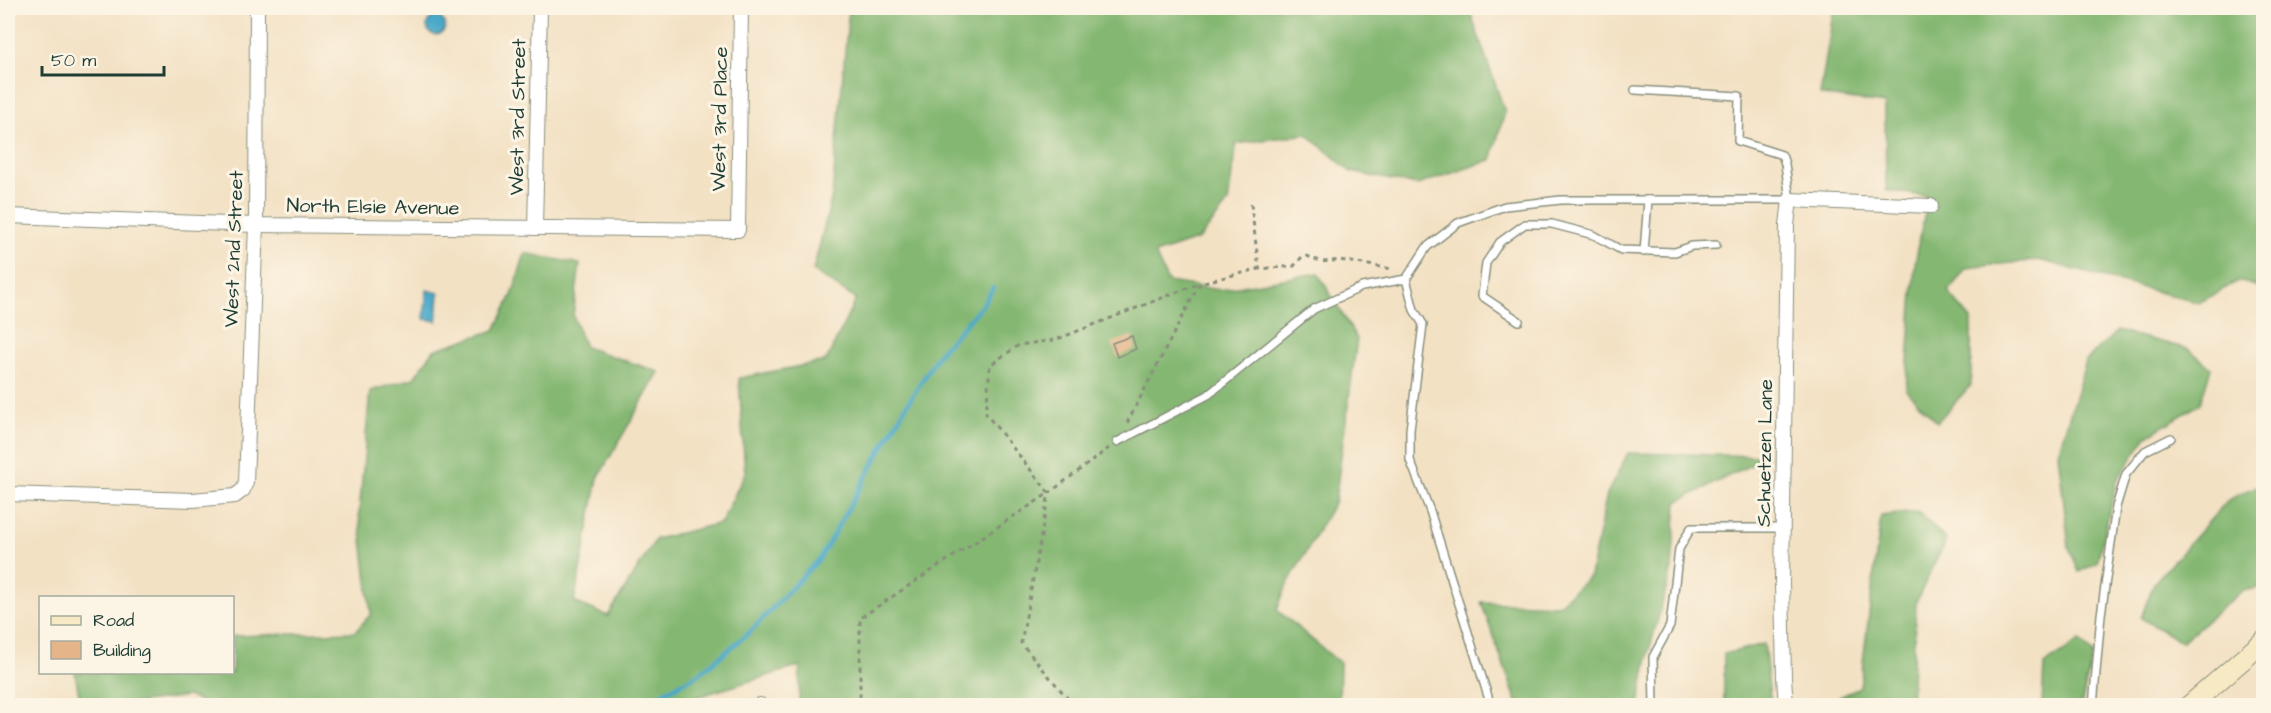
<svg xmlns="http://www.w3.org/2000/svg" width="2271" height="713" font-family="'Architects Daughter',sans-serif">
<style>
.forest{fill:#84b772;stroke:#527a53;stroke-width:1.5}
.water{fill:#4aa8c9;stroke:#34727e;stroke-width:1.5}
.lines{fill:none;stroke-linecap:round;stroke-linejoin:round}
.stream{stroke:#4aa8c9;stroke-width:4.5}
.building{fill:#e5b488}
.lane-casing{stroke:#898f7c;stroke-width:10}
.street-casing{stroke:#898f7c;stroke-width:16}
.secondary-casing{stroke:#898f7c;stroke-width:22}
.path{stroke:#898f7c;stroke-width:3;stroke-dasharray:4.5 4.5;stroke-linecap:butt}
.lane{stroke:#fff;stroke-width:7}
.street{stroke:#fff;stroke-width:14}
.secondary{stroke:#f7e9c3;stroke-width:20}
.labels{text-anchor:middle;dominant-baseline:central;stroke-width:6;stroke-linejoin:round;paint-order:stroke}
.street-label{font-size:20px;fill:#1f3d34;stroke:#fcf5e5}
</style>
<rect width="100%" height="100%" fill="#fcf5e5"/>
<filter id="ink" filterUnits="userSpaceOnUse"><feTurbulence type="fractalNoise" baseFrequency=".0167" numOctaves="2"/><feDisplacementMap in="SourceGraphic" scale="12" xChannelSelector="R" yChannelSelector="G"/><feConvolveMatrix kernelMatrix="1 2 1 2 8 2 1 2 1" color-interpolation-filters="sRGB"/></filter>
<filter id="wash" filterUnits="userSpaceOnUse"><feTurbulence type="fractalNoise" baseFrequency=".008" numOctaves="4" result="noise"/><feDisplacementMap in="SourceGraphic" scale="24" xChannelSelector="R" yChannelSelector="G"/><feGaussianBlur stdDeviation="1.35" result="paint"/><feColorMatrix in="noise" values="0 0 0 0 0 0 0 0 0 0 0 0 0 0 0 0 0 1.4 0 .05"/><feComposite in="paint" operator="in"/></filter>
<g filter="url(#wash)">
<rect width="100%" height="100%" fill="#f3e1c4"/>
<!-- forest -->
<g class="forest">
<path d="M849,8H1465L1470,12L1505,112L1491,160L1417,185L1351,172L1307,134L1236,144L1228,203L1199,239L1155,254L1168,282L1220,290L1318,273L1357,339L1335,501L1286,587L1277,610L1340,663L1339,705H799L800,666L694,698L697,705L211,706L188,696L122,705L81,706L75,673L232,672L233,636L355,632L371,614L359,514L370,391L414,378L434,350L495,330L513,293L525,253L580,264L573,316L585,347L659,372L598,478L574,602L608,616L656,539L721,523L745,473L739,378L826,361L856,299L813,271L832,196Z"/>
<path d="M1834,8H2263V288L2238,281L2199,303L2039,260L1966,268L1948,292L1971,319V385L1937,422L1906,390L1915,264L1928,197L1886,190L1885,104L1820,95Z"/>
<path d="M2117,331L2189,349L2211,368L2200,404L2147,436L2117,480L2097,563L2079,572L2069,547L2058,453L2086,361Z"/>
<path d="M1628,453L1768,456L1677,502L1672,568L1649,651L1639,705H1518L1481,602L1558,605L1590,576L1607,494Z"/>
<path d="M2263,483V587L2242,591L2181,642L2141,618L2154,583L2228,500Z"/>
<path d="M1918,512L1946,540L1916,602L1911,705H1824L1860,687L1881,516Z"/>
<path d="M2080,641L2093,654L2081,705H2042L2044,665Z"/>
<path d="M1764,644L1771,705H1724V654Z"/>
</g>
<!-- water -->
<g class="water">
<circle cx="436" cy="26" r="9"/>
<path d="M427,290L439,293L437,321L424,319Z"/>
</g>
<g class="lines">
<!-- stream -->
<path class="stream" d="M639,706L699,674L750,632L820,558L905,408L940,352L981,307L993,288"/>
</g>
<g id="blocks">
<!-- building -->
<path class="building" d="M1132,336L1136,349L1117,357L1112,343Z"/>
</g>
</g>
<g filter="url(#ink)">
<use href="#blocks" fill-opacity="0" stroke="#898f7c" stroke-width="1.5"/>
<g class="lines">
<!-- lane casing -->
<g class="lane-casing">
<g id="lane">
<path d="M1644,252L1648,200"/>
<path d="M1519,321L1482,296L1486,263L1500,242L1525,224H1552L1594,235L1621,250L1675,252L1692,246L1716,245"/>
<path d="M1117,442L1208,395L1314,309L1362,287L1406,279"/>
<path d="M1491,706L1430,511L1410,460V430L1423,324L1414,310L1406,279L1427,247L1458,223L1505,206L1561,200H1790L1785,164L1782,155L1738,141L1739,96L1635,90"/>
<path d="M1654,706L1653,657L1670,626L1679,549L1691,528H1784"/>
<path d="M2093,706L2101,615L2116,507L2126,474L2145,451L2171,438"/>
</g>
</g>
<!-- street casing -->
<g class="street-casing">
<g id="street">
<path d="M8,216L256,225L738,230L741,8"/>
<path d="M535,228L540,8"/>
<path d="M8,494L193,500L235,496L243,490L246,482L256,225L257,8"/>
<path d="M759,706L760,705"/>
<path d="M1786,706L1784,677L1782,583L1787,225L1790,200L1931,206"/>
</g>
</g>
<!-- secondary casing -->
<g class="secondary-casing">
<path id="secondary" d="M2189,706L2264,641"/>
</g>
<!-- path -->
<g class="path">
<path d="M1251,204L1259,269L1294,266L1302,257L1307,256L1322,262L1340,260L1392,269"/>
<path d="M1127,423L1200,283L1259,269"/>
<path d="M860,706V618L1049,493L986,414L990,365L1019,345L1055,340L1200,283"/>
<path d="M1074,706L1021,643L1049,493L1109,448"/>
</g>
<!-- lane -->
<use href="#lane" class="lane"/>
<!-- street -->
<use href="#street" class="street"/>
<!-- secondary -->
<use href="#secondary" class="secondary"/>
</g>
</g>
<g class="labels">
<!-- street labels -->
<g class="street-label">
<text transform="translate(518 117) rotate(-89)">West 3rd Street</text>
<text transform="translate(720 119) rotate(-89)">West 3rd Place</text>
<text transform="translate(373 207) rotate(1)">North Elsie Avenue</text>
<text transform="translate(234 249) rotate(-88)">West 2nd Street</text>
<text transform="translate(1765 453) rotate(-89)">Schuetzen Lane</text>
</g>
</g>
<!-- margin -->
<rect width="2271" height="713" fill="none" stroke="#fcf5e5" stroke-width="30"/>
<!-- legend -->
<rect x="39" y="596" width="195" height="78" fill="#fcf5e5" stroke="#a4ab9e" stroke-width="1.5"/>
<rect x="51" y="616" width="30" height="9" fill="#f7e9c3" stroke="#a4ab9e" stroke-width="1.5"/>
<text x="93" y="626" font-size="18" fill="#1f3d34">Road</text>
<rect x="51" y="641" width="30" height="18" fill="#e5b488" stroke="#a4ab9e" stroke-width="1.5"/>
<text x="93" y="656" font-size="18" fill="#1f3d34">Building</text>
<!-- scale -->
<path d="M42 66v9h122v-9" fill="none" stroke="#1f3d34" stroke-width="3"/>
<text x="51" y="66" font-size="18" fill="#1f3d34" stroke="#fcf5e5" stroke-width="4.5" paint-order="stroke">50 m</text>
</svg>
